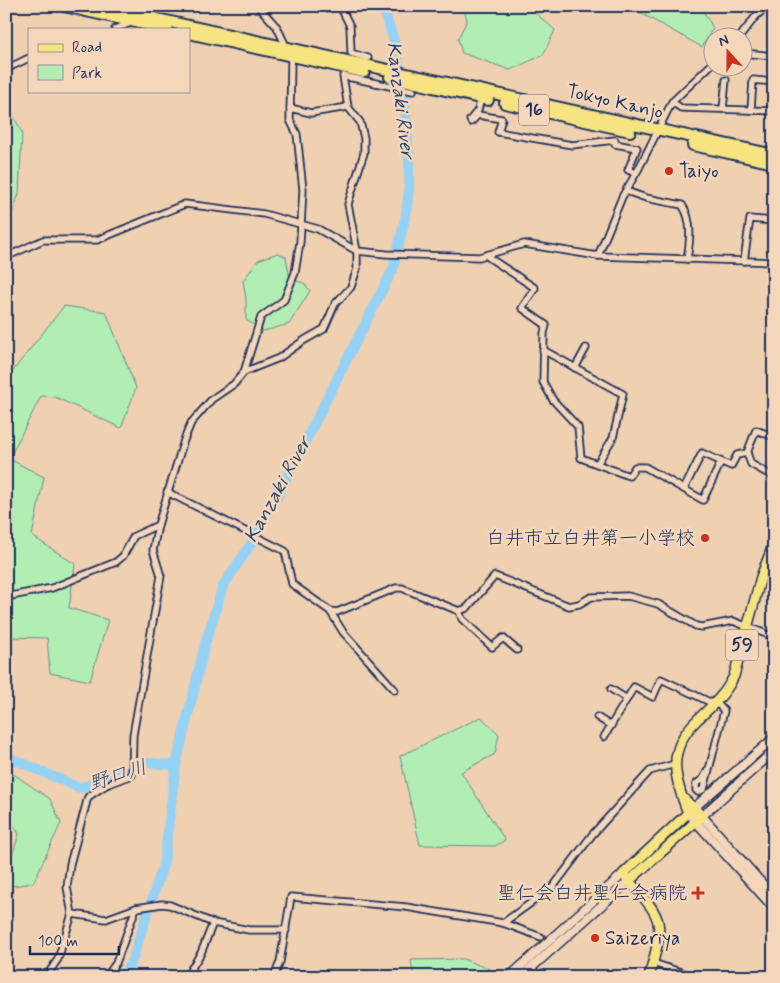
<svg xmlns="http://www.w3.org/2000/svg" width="780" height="983" font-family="Mynerve,'Klee One',sans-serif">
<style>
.green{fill:#b2eeb4;stroke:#668e89}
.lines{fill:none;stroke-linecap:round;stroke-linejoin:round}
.river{stroke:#96d1f6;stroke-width:10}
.minor-casing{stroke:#1b2f5e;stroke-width:9}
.secondary-casing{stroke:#1b2f5e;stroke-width:11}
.primary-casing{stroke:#1b2f5e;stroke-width:12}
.trunk-casing{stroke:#1b2f5e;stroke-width:14}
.minor{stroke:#f4d7ba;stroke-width:5.5}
.secondary{stroke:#f4d7ba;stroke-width:8}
.primary{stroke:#f6e381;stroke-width:9}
.trunk{stroke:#f6e381;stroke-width:10}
.poi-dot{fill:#c8321e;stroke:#f4d7ba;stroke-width:2}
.labels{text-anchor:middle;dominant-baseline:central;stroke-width:5;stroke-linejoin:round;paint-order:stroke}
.shield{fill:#f4d7ba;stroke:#5c617a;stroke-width:1}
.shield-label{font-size:18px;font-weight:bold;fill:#1b2f5e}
.street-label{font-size:19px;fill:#1b2f5e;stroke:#f4d7ba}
.poi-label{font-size:19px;fill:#1b2f5e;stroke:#f4d7ba;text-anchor:start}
.water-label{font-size:20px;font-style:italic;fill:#2d4775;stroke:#f4d7ba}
</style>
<rect width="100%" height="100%" fill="#efd0b1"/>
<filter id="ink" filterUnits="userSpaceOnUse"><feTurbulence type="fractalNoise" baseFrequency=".02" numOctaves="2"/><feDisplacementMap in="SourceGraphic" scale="10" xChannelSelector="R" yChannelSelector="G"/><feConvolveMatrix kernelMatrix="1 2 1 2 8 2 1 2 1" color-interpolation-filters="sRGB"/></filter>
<g filter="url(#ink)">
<!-- green -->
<g class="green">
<path d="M463,6H527L555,30L543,55L510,70L462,53L458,39L467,20Z"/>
<path d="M628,6H700L713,28L702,47Z"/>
<path d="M6,108L10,110L22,132L19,194L6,230Z"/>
<path d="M278,253L286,257L290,279L304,283L310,291L289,324L264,331L246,320V298L243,281L258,260Z"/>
<path d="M64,306L106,312L136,388L121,428L55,397L41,396L9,459L44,477L32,536L75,564L69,608L108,620L90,681L50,673L47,638L9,637L6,644V372H12Z"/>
<path d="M481,717L499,734L495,754L461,772L505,840L495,846L420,845L400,756Z"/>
<path d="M6,769L50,799L61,823L33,883L6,887V875L19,834L6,812Z"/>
<path d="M463,959L489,969L486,977H418L413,973L411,960Z"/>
</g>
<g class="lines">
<!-- river -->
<g class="river">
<path d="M6,756L80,788L149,763L176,765"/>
<path d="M123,977L133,958L164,862L176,765L205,644L223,586L251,544L280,491L393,269L406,215L409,188V158L404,95L396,46L382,6"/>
</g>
<!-- minor casing -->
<g class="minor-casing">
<g id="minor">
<path d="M340,6L350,26L351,53L368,58"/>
<path d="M115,29L131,23"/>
<path d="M739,38L756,16L768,6"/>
<path d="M742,53L774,56"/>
<path d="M6,69L29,58"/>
<path d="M481,98L478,110L470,120L471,122L478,115L502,119L498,132L572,145L615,140V144L637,148L628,170L636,173"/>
<path d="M672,102L681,108L774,111"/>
<path d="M290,108L311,113L348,107"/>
<path d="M723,109L726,80"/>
<path d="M751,110L753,80L774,82"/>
<path d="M626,191L646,198L682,205C693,220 690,242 687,259"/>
<path d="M598,256L622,197L638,170L672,102L712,64"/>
<path d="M6,257L43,240H97L185,204L264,214L318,229L357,251L386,254L479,257L524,244L598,256L774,262"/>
<path d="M488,257L535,288L522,308L546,325L544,333L543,382L553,400L578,427L581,458L629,476L635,467H645L703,500L721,462"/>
<path d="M744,261L750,219L774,221"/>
<path d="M543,350L623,394L613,438L597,464"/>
<path d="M575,368L586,348"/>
<path d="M244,372L279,358L303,341L324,329L335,304L351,287L357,269V251L348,204L364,153V138L360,122L348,107L343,76L413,91"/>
<path d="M747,453L756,430L774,437"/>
<path d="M684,489L702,453L731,466L737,455L747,453L751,464L774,477"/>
<path d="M167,492L285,551L292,584L330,611L337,612L396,588H402L459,611L467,608L495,576L569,606L579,604L591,597L628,596L658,604L696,626L702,627L733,621L774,637"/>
<path d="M6,597L52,588L116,562L123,556L134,536L158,525"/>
<path d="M330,611L343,632L395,690"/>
<path d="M459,611L462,619L492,647L503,638L517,650"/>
<path d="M611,689L627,699"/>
<path d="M597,717L611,726"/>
<path d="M604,737L634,687L653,697L661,679L714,704"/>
<path d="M709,768L703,779L696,784V790L698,792L704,789L724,711L716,702"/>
<path d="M72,914L106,919L136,908L162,904L170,905L213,923L249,930H286"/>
<path d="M503,923L553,887L592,835L650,771L675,764"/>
<path d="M653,963L696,977"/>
<path d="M46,977L58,959L72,914L67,887L70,864L88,797L106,785L132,775L133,735L161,576L153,550L158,525L184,440L191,423L212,399L234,384L244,372L261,317L284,300L295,273L300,242L303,190L297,134L290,120L291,57L277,27L258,6"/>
<path d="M106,977L116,963L136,908"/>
<path d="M186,977L201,953L213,923"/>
<path d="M274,977L280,962L291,897L406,907L503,923L541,937"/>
</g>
</g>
<!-- secondary casing -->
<g class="secondary-casing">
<g id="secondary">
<path d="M137,14L163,6"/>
<path d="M774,738L688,813L774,908"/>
<path d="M774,751L702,816L774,897"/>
<path d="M509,977L623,874"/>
<path d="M521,977L629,881"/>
</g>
</g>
<!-- primary casing -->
<g class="primary-casing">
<g id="primary">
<path d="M629,881L702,816L683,798"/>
<path d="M649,977C666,916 663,920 623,874L688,813C674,778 666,750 697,720C712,706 725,695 734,676L761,577L774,543"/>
</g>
</g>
<!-- trunk casing -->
<g class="trunk-casing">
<g id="trunk">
<path d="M64,6L167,29"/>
<path d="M98,6L774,155"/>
<path d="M189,33L364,72"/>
<path d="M390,77L488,100"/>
<path d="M505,103L630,131"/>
<path d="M693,145L774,163"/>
</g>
</g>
<!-- minor -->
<use href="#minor" class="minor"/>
<!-- secondary -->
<use href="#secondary" class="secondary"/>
<!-- primary -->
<use href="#primary" class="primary"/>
<!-- trunk -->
<use href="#trunk" class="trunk"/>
</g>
</g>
<!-- markers -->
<g class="poi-dot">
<circle cx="669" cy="171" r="5"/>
<circle cx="705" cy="538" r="5"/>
<path d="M695.5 885.5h5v5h5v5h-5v5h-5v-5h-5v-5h5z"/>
<circle cx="595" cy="938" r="5"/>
</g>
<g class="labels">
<!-- shield labels -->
<g class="shield">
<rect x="519" y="94.5" width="30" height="31" rx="4"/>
<rect x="726" y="629.5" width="32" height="31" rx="4"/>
</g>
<g class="shield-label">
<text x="534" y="110">16</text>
<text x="742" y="645">59</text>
</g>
<!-- street labels -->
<g class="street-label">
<text transform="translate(615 102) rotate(13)">Tokyo Kanjo</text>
</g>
<!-- poi labels -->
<g class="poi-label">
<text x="679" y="171">Taiyo</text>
<text x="695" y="538" text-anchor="end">白井市立白井第一小学校</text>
<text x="687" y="893" text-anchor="end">聖仁会白井聖仁会病院</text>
<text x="605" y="938">Saizeriya</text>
</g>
<!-- water labels -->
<g class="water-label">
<text transform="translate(400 100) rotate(83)">Kanzaki River</text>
<text transform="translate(278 490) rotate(-61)">Kanzaki River</text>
<text transform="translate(118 776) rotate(-18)">野口川</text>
</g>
</g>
<!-- margin -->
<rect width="780" height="983" fill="none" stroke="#f4d7ba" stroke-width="25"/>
<rect x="12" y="12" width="755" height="958" fill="none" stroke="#1b2f5e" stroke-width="2" filter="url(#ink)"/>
<!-- legend -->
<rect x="28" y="28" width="162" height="65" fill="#f4d7ba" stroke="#9d9495"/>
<rect x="38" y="44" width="25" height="8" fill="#f6e381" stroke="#9d9495"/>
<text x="72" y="52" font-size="15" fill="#1b2f5e">Road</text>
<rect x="38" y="65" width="25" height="15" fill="#b2eeb4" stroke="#9d9495"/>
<text x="72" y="78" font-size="15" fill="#1b2f5e">Park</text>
<!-- north arrow -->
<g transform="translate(728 52) rotate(339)"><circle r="24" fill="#f4d7ba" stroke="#9d9495"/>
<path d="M0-4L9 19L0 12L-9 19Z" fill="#c8321e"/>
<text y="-8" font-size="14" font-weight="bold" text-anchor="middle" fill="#1b2f5e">N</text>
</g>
<!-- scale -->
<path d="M30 946v8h89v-8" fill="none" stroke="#1b2f5e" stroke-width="2.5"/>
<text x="38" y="946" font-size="15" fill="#1b2f5e" stroke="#f4d7ba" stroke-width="4" paint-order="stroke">100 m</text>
</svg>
